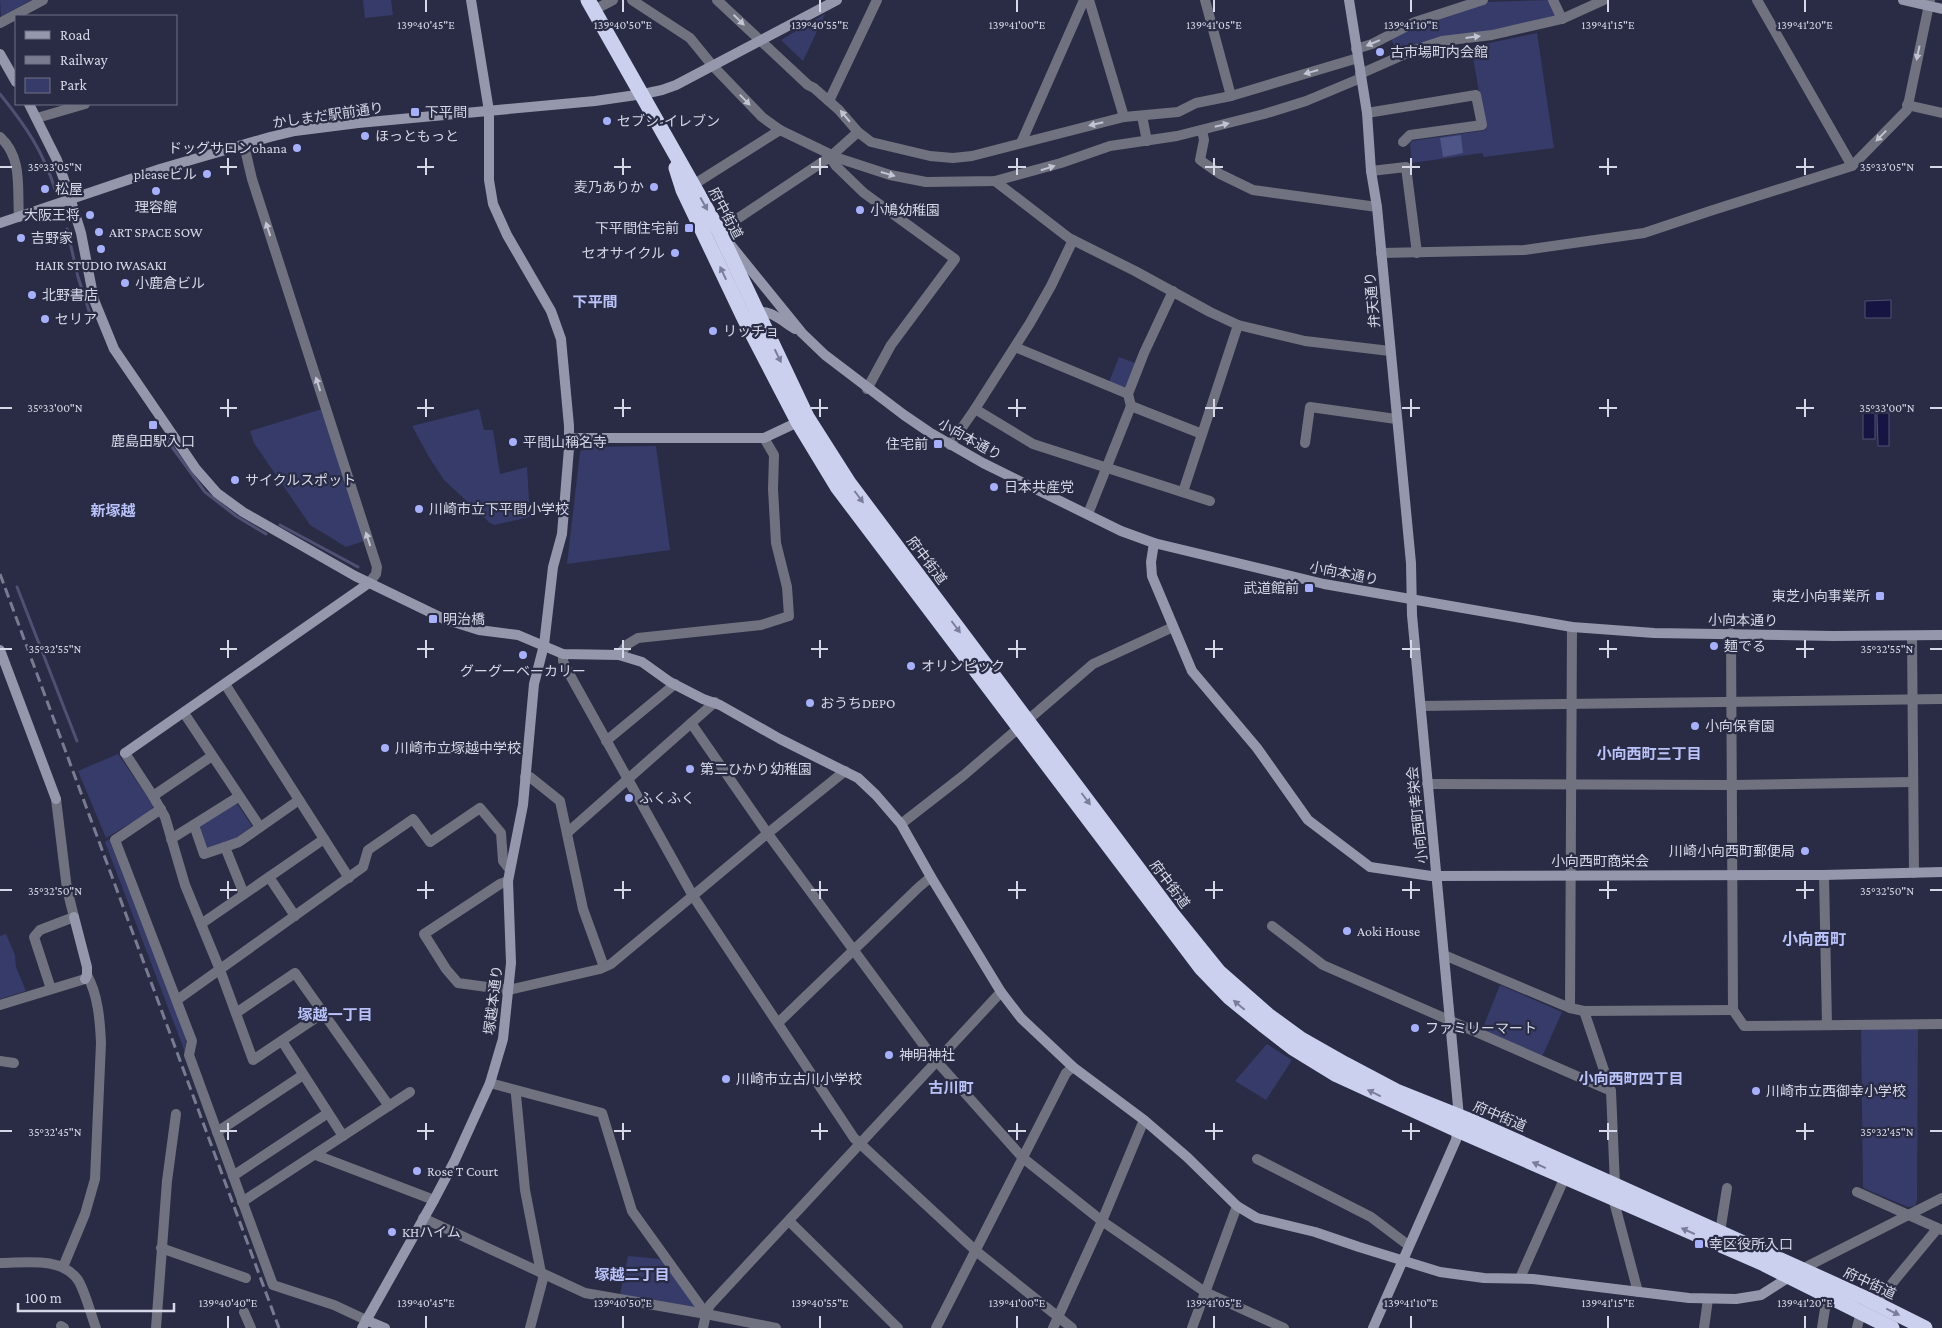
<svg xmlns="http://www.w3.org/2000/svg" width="1942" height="1328" font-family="'Crimson Pro','Noto Sans JP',serif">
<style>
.green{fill:#373b6a}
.forest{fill:#4f5587}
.water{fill:#161542;stroke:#505074}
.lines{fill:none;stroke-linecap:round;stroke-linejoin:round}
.stream{stroke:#505074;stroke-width:3}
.street{stroke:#70727f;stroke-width:10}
.secondary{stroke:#9598ac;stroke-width:10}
.highway{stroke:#cbd0ef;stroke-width:15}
.rail{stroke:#797c90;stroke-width:3;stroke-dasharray:10 5;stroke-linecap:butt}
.oneway{fill:#c2c4d3}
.oneway2{fill:#7a7e9a}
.ticks{fill:none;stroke:#d6d8e8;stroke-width:2}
.poi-dot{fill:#a7b0fc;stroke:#292c44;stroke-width:2}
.labels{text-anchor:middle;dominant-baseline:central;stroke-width:4.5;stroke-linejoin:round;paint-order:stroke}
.poi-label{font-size:14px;fill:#d6d8e8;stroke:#292c44;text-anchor:start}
.street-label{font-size:14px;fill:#d6d8e8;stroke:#292c44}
.neighbourhood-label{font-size:15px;font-weight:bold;fill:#bac2fa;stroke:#292c44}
.quarter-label{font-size:16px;font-weight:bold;fill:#bac2fa;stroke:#292c44}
.ticks-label{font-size:12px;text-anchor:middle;fill:#d6d8e8;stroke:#292c44;stroke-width:4.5;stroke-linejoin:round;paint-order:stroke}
</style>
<rect width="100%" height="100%" fill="#292c44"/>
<!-- green -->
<g class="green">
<path d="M0,0H31L1,17Z"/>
<path d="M363,0H391L393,15L365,18Z"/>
<path d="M1550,0L1556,16L1398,52L1390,38L1417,25L1487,2Z"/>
<path d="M825,14L803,61L781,40Z"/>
<path d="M1537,33L1554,148L1484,157L1482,153L1412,163L1410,144L1412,141L1486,130L1471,47Z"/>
<path d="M1119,357L1135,363L1126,389L1109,382Z"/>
<path d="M322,409L364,541L346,547L310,525L254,443L250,431Z"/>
<path d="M479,409L484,430H493L500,474L527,467L530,517L494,525L490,523L444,480L429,457L412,426Z"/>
<path d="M656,446L670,550L567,564L580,452L586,447Z"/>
<path d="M118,754L153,805L152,810L106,838L78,771Z"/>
<path d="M236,802L252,826L236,839L207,848L200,826Z"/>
<path d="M109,839L186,1037L185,1052L105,842Z"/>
<path d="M6,934L15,955L16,967L26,991L0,999V936Z"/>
<path d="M1500,985L1562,1012L1542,1057L1482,1030Z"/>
<path d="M1861,1028L1918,1029L1917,1200L1915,1206L1908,1207L1863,1188Z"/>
<path d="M1267,1044L1292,1060L1266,1100L1235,1081Z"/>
<path d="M628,1256L661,1259L700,1310L620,1295Z"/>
</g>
<!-- forest -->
<path class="forest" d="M1461,135L1463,153L1443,157L1440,138Z"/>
<!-- water -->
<g class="water">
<path d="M1891,300V318H1865V301Z"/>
<rect x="1863" y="413" width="12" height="26"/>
<path d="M1877,413H1889V446H1878Z"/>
</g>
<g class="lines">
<!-- stream -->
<g class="stream">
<path d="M0,94C25,125 43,151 55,189"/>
<path d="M67,229L78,277L92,320"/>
<path d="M164,436L205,492L236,516L266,534"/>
<path d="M280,525L358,567"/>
<path d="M17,587L77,741"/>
</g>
<!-- street -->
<g class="street">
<path d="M632,0L690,38L712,65L762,117L780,130L838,158L890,175L926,182L995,181L1061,163L1110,146L1177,136L1264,114L1306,101L1361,78"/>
<path d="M717,0L808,85L814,88L839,110L858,132L871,142L930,156L953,158L972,156L1124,117L1178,112L1196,103L1231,96L1358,58"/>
<path d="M1089,0L1124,117"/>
<path d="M1205,0L1231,96"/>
<path d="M1553,0L1562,19"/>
<path d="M1757,0L1852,166"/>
<path d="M594,10L613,0"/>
<path d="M0,23L43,0"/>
<path d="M1356,49L1372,44L1415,22L1483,0"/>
<path d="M1360,74L1412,51L1442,41L1492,35L1562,19L1604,0"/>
<path d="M829,101L877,0"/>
<path d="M1907,105L1942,113"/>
<path d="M1367,113L1476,95L1482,125L1410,135L1403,142"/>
<path d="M1142,116L1147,141"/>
<path d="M37,118L85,104"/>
<path d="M1202,130L1204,140L1200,160L1220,174L1253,190L1377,207"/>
<path d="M0,137C23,158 17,188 19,217"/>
<path d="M1021,143L1084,0"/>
<path d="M244,145L252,179L377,567L376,574L369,583"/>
<path d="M830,157L836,166L864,193L955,259L891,345L867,389"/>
<path d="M1371,171L1406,167L1417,253"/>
<path d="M995,181L1069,238L1135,271L1210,312L1238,325L1305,341L1390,351"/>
<path d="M693,185L780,130"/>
<path d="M719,231L830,157L858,132"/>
<path d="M1381,253L1524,250L1644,233L1710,211L1852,166L1907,110L1930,0"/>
<path d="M1015,347L1128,394"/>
<path d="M1131,406L1202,434"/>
<path d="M975,409L1033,444L1210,501"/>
<path d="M1305,443L1310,407L1396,419"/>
<path d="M950,445L975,409L1030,323L1051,286L1073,240"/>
<path d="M1183,492L1238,325"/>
<path d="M1088,514L1131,406L1128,394L1144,353L1173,291"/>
<path d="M1731,633L1733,1010L1744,1026L1942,1024"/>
<path d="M1912,636L1914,873"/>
<path d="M563,654V661L566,668L693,896L854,1138L976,1251L1072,1328"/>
<path d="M619,655L628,644L638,638L761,625L789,616L787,587L776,543L773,489L774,455L764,438"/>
<path d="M225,684L349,878"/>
<path d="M1421,706L1942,699"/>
<path d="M184,713L260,827"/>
<path d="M691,723L768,834L931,1055L1023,1158L1102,1221L1205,1292L1284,1328"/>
<path d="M606,741L675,684"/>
<path d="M125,753L153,796L165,817L185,885L220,970L253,1060L323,1013"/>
<path d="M525,777H530L560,801L583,909L604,967"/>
<path d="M1427,784L1732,785L1912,782"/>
<path d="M153,796L212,756"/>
<path d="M161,809L115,840L192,1041L189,1055L273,1285L334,1305L366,1320"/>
<path d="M901,824L964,775L1093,664L1173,627"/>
<path d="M194,825L204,854L225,847"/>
<path d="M567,833L715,702"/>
<path d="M171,839L238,797"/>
<path d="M1824,875L1827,1025"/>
<path d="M269,877L295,916"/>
<path d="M508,881L500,884L424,934L446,969L458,983L509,990L600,969L611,964L762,838L845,771"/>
<path d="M244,894L225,847L239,842L299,800"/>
<path d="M201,924L324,839"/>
<path d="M1272,926L1323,965L1611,1091"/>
<path d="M1444,955L1570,1008L1584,1011L1733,1010"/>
<path d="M51,989L34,937L40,930L74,917L67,889L56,799"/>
<path d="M177,1000L363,867L368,850L413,819L430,842L480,808L501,833L503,861L510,870"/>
<path d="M0,1005L85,979"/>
<path d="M1570,1008L1572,627"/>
<path d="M1584,1011L1611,1091L1615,1185"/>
<path d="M236,1013L295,973L389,1106"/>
<path d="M778,1023L919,887L931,877"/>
<path d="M282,1041L343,1136"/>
<path d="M0,1061L14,1063"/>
<path d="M490,1083L602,1113L632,1211L706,1314L776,1328"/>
<path d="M517,1091L516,1095L525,1190L541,1273"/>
<path d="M217,1132L303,1075"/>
<path d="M316,1155L434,1200"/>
<path d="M1257,1159L1371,1217L1408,1245"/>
<path d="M233,1176L328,1113"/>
<path d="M1857,1192L1942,1230"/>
<path d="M1613,1198L1638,1292"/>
<path d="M242,1202L410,1092"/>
<path d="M423,1218L585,1293L706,1314"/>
<path d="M789,1221L898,1328"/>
<path d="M1720,1232L1727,1188"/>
<path d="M161,1248L246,1278"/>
<path d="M0,1263C25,1263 61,1256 78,1280C85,1291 91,1315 96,1328"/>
<path d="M63,1267L85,1214L95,1179L101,1043C100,1020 98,995 87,975"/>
<path d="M1802,1269L1942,1198"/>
<path d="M1520,1278L1565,1177"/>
<path d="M1875,1304L1937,1229"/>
<path d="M244,1312L251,1328"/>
<path d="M61,1326L64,1328"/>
<path d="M156,1328L167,1181L176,1114"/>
<path d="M530,1328L544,1275"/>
<path d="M703,1328L706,1314L710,1305L1001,992"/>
<path d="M936,1328L1066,1073L1073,1067"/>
<path d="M1053,1328L1102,1221L1144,1120"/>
<path d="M1192,1328L1237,1206"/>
<path d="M1704,1328L1708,1299"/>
<path d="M1822,1328L1827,1296"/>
<path d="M1857,1328L1861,1312"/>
</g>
<!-- secondary -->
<g class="secondary">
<path d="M1349,0L1367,113L1371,171L1377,207L1411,563L1412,615L1459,1117L1456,1140L1373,1328"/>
<path d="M1903,0L1942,9"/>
<path d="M0,54L16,82"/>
<path d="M29,104L57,160L68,191L81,233L94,300L114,349L196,469L217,493L243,512L355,576L444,619L479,630L518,635L563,654L619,655L642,662L670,682L703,699L720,705L780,739L858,778L876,795L901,824L931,877L1001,992L1021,1018L1073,1067L1144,1120L1187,1157L1237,1206L1257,1218L1315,1232L1359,1247L1440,1272L1484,1278L1533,1279L1689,1298L1736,1299L1761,1295L1794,1274"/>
<path d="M0,223L160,169L270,137L295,131L358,123L595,101L643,94L662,90L676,85L837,0"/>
<path d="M729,243L802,333L825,355L904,415L929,432L983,463L1121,531L1154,543L1324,584L1572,627L1654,633L1833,636L1942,635"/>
<path d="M753,314C770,307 781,321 795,329"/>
<path d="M570,438H764L798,422"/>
<path d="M1154,543L1151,562L1152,576L1192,671L1257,748L1308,820L1370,867L1431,876L1824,875L1942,872"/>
<path d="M0,650L56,799"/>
<path d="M125,753L369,583"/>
<path d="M74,917L87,967V975L85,979"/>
<path d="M366,1320L385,1328"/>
<path d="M362,1328L434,1200L455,1160L490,1083L503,1039L511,963L508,881L523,805L534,684L544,645L553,567L562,534L569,448V426L561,339L551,311L507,235L493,204L489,180V111L471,0"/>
</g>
<!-- highway -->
<g class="highway">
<path d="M588,0L719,231L807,417L849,483L1173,915L1219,972L1268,1015L1301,1039L1345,1064L1396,1091L1476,1123L1615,1185L1865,1298L1925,1328"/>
<path d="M676,168L683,190L744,318L798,422L838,488L1201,968L1230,998L1262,1024L1293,1048L1337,1075L1457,1130L1764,1264L1892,1328"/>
</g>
<!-- rail -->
<path class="rail" d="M0,574L279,1328"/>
</g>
<!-- one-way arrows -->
<defs><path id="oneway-solid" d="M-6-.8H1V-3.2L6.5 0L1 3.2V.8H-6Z" transform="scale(1.25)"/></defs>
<g class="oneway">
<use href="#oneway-solid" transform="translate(739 20) rotate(44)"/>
<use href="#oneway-solid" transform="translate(1473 37) rotate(-7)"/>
<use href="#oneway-solid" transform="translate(1373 43) rotate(157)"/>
<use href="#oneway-solid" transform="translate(1918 53) rotate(102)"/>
<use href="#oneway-solid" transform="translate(1311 72) rotate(164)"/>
<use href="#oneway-solid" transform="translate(745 100) rotate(46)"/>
<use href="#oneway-solid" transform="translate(845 116) rotate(-130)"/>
<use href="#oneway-solid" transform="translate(1096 124) rotate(167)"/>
<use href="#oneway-solid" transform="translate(1222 125) rotate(-14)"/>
<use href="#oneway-solid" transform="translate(1881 136) rotate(134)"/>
<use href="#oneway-solid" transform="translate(1048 168) rotate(-17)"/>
<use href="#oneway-solid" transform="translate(888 174) rotate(16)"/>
<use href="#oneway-solid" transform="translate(268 229) rotate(-108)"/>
<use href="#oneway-solid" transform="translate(318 384) rotate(-108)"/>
<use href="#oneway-solid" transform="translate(368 539) rotate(-108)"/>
</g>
<g class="oneway2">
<use href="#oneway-solid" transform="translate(704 204) rotate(61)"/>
<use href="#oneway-solid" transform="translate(723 273) rotate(-115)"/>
<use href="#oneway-solid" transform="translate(778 356) rotate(64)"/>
<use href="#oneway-solid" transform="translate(859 497) rotate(53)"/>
<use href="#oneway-solid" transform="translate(956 627) rotate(53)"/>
<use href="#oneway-solid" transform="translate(1086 799) rotate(53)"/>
<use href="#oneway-solid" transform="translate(1239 1005) rotate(-140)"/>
<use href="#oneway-solid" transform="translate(1374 1093) rotate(-154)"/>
<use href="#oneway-solid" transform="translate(1539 1165) rotate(-156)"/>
<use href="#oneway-solid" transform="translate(1688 1231) rotate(-156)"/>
<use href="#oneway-solid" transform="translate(1893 1312) rotate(26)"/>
</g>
<!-- ticks -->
<path class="ticks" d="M426,0V12M623,0V12M820,0V12M1017,0V12M1214,0V12M1411,0V12M1608,0V12M1805,0V12M228,158V175M426,158V175M623,158V175M820,158V175M1017,158V175M1214,158V175M1411,158V175M1608,158V175M1805,158V175M0,167H12M220,167H237M417,167H434M614,167H631M811,167H828M1008,167H1026M1205,167H1223M1402,167H1420M1599,167H1617M1796,167H1814M1930,167H1942M228,399V417M426,399V417M623,399V417M820,399V417M1017,399V417M1214,399V417M1411,399V417M1608,399V417M1805,399V417M0,408H12M220,408H237M417,408H434M614,408H631M811,408H828M1008,408H1026M1205,408H1223M1402,408H1420M1599,408H1617M1796,408H1814M1930,408H1942M228,640V658M426,640V658M623,640V658M820,640V658M1017,640V658M1214,640V658M1411,640V658M1608,640V658M1805,640V658M0,649H12M220,649H237M417,649H434M614,649H631M811,649H828M1008,649H1026M1205,649H1223M1402,649H1420M1599,649H1617M1796,649H1814M1930,649H1942M228,881V899M426,881V899M623,881V899M820,881V899M1017,881V899M1214,881V899M1411,881V899M1608,881V899M1805,881V899M0,890H12M220,890H237M417,890H434M614,890H631M811,890H828M1008,890H1026M1205,890H1223M1402,890H1420M1599,890H1617M1796,890H1814M1930,890H1942M228,1123V1140M426,1123V1140M623,1123V1140M820,1123V1140M1017,1123V1140M1214,1123V1140M1411,1123V1140M1608,1123V1140M1805,1123V1140M0,1131H12M220,1131H237M417,1131H434M614,1131H631M811,1131H828M1008,1131H1026M1205,1131H1223M1402,1131H1420M1599,1131H1617M1796,1131H1814M1930,1131H1942M228,1316V1328M426,1316V1328M623,1316V1328M820,1316V1328M1017,1316V1328M1214,1316V1328M1411,1316V1328M1608,1316V1328M1805,1316V1328"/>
<!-- markers -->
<g class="poi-dot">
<circle cx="1380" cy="52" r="5"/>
<rect x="410" y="107" width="10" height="10" rx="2.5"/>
<circle cx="607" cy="121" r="5"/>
<circle cx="365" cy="136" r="5"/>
<circle cx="297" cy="148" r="5"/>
<circle cx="207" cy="174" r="5"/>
<circle cx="654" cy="187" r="5"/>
<circle cx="45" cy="189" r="5"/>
<circle cx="156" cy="191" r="5"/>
<circle cx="860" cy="210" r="5"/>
<circle cx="90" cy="215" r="5"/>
<rect x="684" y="223" width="10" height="10" rx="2.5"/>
<circle cx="99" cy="232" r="5"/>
<circle cx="21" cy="238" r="5"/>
<circle cx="101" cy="249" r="5"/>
<circle cx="675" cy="253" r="5"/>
<circle cx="125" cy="283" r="5"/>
<circle cx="32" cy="295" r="5"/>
<circle cx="45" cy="319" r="5"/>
<circle cx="713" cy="331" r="5"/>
<rect x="148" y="420" width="10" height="10" rx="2.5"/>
<circle cx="513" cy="442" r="5"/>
<rect x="933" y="439" width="10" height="10" rx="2.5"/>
<circle cx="235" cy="480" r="5"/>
<circle cx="994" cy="487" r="5"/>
<circle cx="419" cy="509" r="5"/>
<rect x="1304" y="583" width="10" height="10" rx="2.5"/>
<rect x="1875" y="591" width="10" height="10" rx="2.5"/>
<rect x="428" y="614" width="10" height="10" rx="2.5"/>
<circle cx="1714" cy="646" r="5"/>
<circle cx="523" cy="655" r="5"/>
<circle cx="911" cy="666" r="5"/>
<circle cx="810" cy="703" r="5"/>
<circle cx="1695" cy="726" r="5"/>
<circle cx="385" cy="748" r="5"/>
<circle cx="690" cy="769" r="5"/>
<circle cx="629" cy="798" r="5"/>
<circle cx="1805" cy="851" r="5"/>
<circle cx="1347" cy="931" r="5"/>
<circle cx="1415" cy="1028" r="5"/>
<circle cx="889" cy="1055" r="5"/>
<circle cx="726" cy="1079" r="5"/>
<circle cx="1756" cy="1091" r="5"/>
<circle cx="417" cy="1171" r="5"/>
<circle cx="392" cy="1232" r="5"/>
<rect x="1694" y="1239" width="10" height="10" rx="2.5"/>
</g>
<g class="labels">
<!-- poi labels -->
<g class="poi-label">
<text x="1390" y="52">古市場町内会館</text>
<text x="425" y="112">下平間</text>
<text x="617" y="121">セブン-イレブン</text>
<text x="375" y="136">ほっともっと</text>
<text x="287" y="148" text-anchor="end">ドッグサロンohana</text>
<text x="197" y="174" text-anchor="end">pleaseビル</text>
<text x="644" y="187" text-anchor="end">麦乃ありか</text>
<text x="55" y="189">松屋</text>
<text x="156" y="207" text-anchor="middle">理容館</text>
<text x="870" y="210">小鳩幼稚園</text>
<text x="80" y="215" text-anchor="end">大阪王将</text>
<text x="679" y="228" text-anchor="end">下平間住宅前</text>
<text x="109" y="232">ART SPACE SOW</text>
<text x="31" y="238">吉野家</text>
<text x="665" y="253" text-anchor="end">セオサイクル</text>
<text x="101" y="265" text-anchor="middle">HAIR STUDIO IWASAKI</text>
<text x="135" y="283">小鹿倉ビル</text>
<text x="42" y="295">北野書店</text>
<text x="55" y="319">セリア</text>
<text x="723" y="331">リッチョ</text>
<text x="153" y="441" text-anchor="middle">鹿島田駅入口</text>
<text x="523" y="442">平間山稱名寺</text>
<text x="928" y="444" text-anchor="end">住宅前</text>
<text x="245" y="480">サイクルスポット</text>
<text x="1004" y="487">日本共産党</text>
<text x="429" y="509">川崎市立下平間小学校</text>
<text x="1299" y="588" text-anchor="end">武道館前</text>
<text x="1870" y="596" text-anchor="end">東芝小向事業所</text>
<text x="443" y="619">明治橋</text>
<text x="1724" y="646">麺でる</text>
<text x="921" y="666">オリンピック</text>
<text x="523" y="671" text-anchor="middle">グーグーベーカリー</text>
<text x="820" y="703">おうちDEPO</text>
<text x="1705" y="726">小向保育園</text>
<text x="395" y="748">川崎市立塚越中学校</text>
<text x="700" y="769">第二ひかり幼稚園</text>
<text x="639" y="798">ふくふく</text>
<text x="1795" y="851" text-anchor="end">川崎小向西町郵便局</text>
<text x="1357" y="931">Aoki House</text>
<text x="1425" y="1028">ファミリーマート</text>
<text x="899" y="1055">神明神社</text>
<text x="736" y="1079">川崎市立古川小学校</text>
<text x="1766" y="1091">川崎市立西御幸小学校</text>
<text x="427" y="1171">Rose T Court</text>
<text x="402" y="1232">KHハイム</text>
<text x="1709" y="1244">幸区役所入口</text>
</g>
<!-- street labels -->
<g class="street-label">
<text transform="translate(328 115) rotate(-8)">かしまだ駅前通り</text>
<text transform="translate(726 213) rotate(62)">府中街道</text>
<text transform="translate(1372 300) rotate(-95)">弁天通り</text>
<text transform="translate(970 439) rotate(29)">小向本通り</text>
<text transform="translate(927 560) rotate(53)">府中街道</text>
<text transform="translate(1344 573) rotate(11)">小向本通り</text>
<text transform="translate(1743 620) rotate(1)">小向本通り</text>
<text transform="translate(1417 815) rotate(-96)">小向西町幸栄会</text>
<text x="1600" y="861">小向西町商栄会</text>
<text transform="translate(1170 884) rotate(53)">府中街道</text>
<text transform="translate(493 1000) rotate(-83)">塚越本通り</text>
<text transform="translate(1500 1116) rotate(23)">府中街道</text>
<text transform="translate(1870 1283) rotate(25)">府中街道</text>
</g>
<!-- neighbourhood labels -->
<g class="neighbourhood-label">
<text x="595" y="302">下平間</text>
<text x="113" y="511">新塚越</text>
<text x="1649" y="754">小向西町三丁目</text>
<text x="335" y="1015">塚越一丁目</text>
<text x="1631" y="1079">小向西町四丁目</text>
<text x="951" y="1088">古川町</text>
<text x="632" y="1275">塚越二丁目</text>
</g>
<!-- quarter labels -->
<g class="quarter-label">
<text x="1814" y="939">小向西町</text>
</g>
</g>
<g class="ticks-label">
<text x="426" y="29">139°40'45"E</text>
<text x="623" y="29">139°40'50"E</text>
<text x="820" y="29">139°40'55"E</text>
<text x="1017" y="29">139°41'00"E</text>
<text x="1214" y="29">139°41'05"E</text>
<text x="1411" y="29">139°41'10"E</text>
<text x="1608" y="29">139°41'15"E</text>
<text x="1805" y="29">139°41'20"E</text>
<text x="55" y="171">35°33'05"N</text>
<text x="1887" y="171">35°33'05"N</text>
<text x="55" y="412">35°33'00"N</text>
<text x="1887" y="412">35°33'00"N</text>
<text x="55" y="653">35°32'55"N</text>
<text x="1887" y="653">35°32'55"N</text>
<text x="55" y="895">35°32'50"N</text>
<text x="1887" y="895">35°32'50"N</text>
<text x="55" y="1136">35°32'45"N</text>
<text x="1887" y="1136">35°32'45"N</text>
<text x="228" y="1307">139°40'40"E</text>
<text x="426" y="1307">139°40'45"E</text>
<text x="623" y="1307">139°40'50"E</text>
<text x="820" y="1307">139°40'55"E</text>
<text x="1017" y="1307">139°41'00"E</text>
<text x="1214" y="1307">139°41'05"E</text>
<text x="1411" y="1307">139°41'10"E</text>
<text x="1608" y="1307">139°41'15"E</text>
<text x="1805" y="1307">139°41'20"E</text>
</g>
<!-- legend -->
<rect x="15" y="15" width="162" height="90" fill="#292c44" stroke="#6e7186"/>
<rect x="25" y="31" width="25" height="8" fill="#9598ac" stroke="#6e7186"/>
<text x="60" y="40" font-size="15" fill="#d6d8e8">Road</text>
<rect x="25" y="56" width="25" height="8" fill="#797c90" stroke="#6e7186"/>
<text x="60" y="65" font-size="15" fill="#d6d8e8">Railway</text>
<rect x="25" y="78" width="25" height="15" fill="#373b6a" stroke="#6e7186"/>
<text x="60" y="90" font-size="15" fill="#d6d8e8">Park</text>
<!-- scale -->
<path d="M18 1303v8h156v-8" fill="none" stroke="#d6d8e8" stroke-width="2.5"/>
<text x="25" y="1303" font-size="15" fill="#d6d8e8" stroke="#292c44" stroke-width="4" paint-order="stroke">100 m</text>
</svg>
